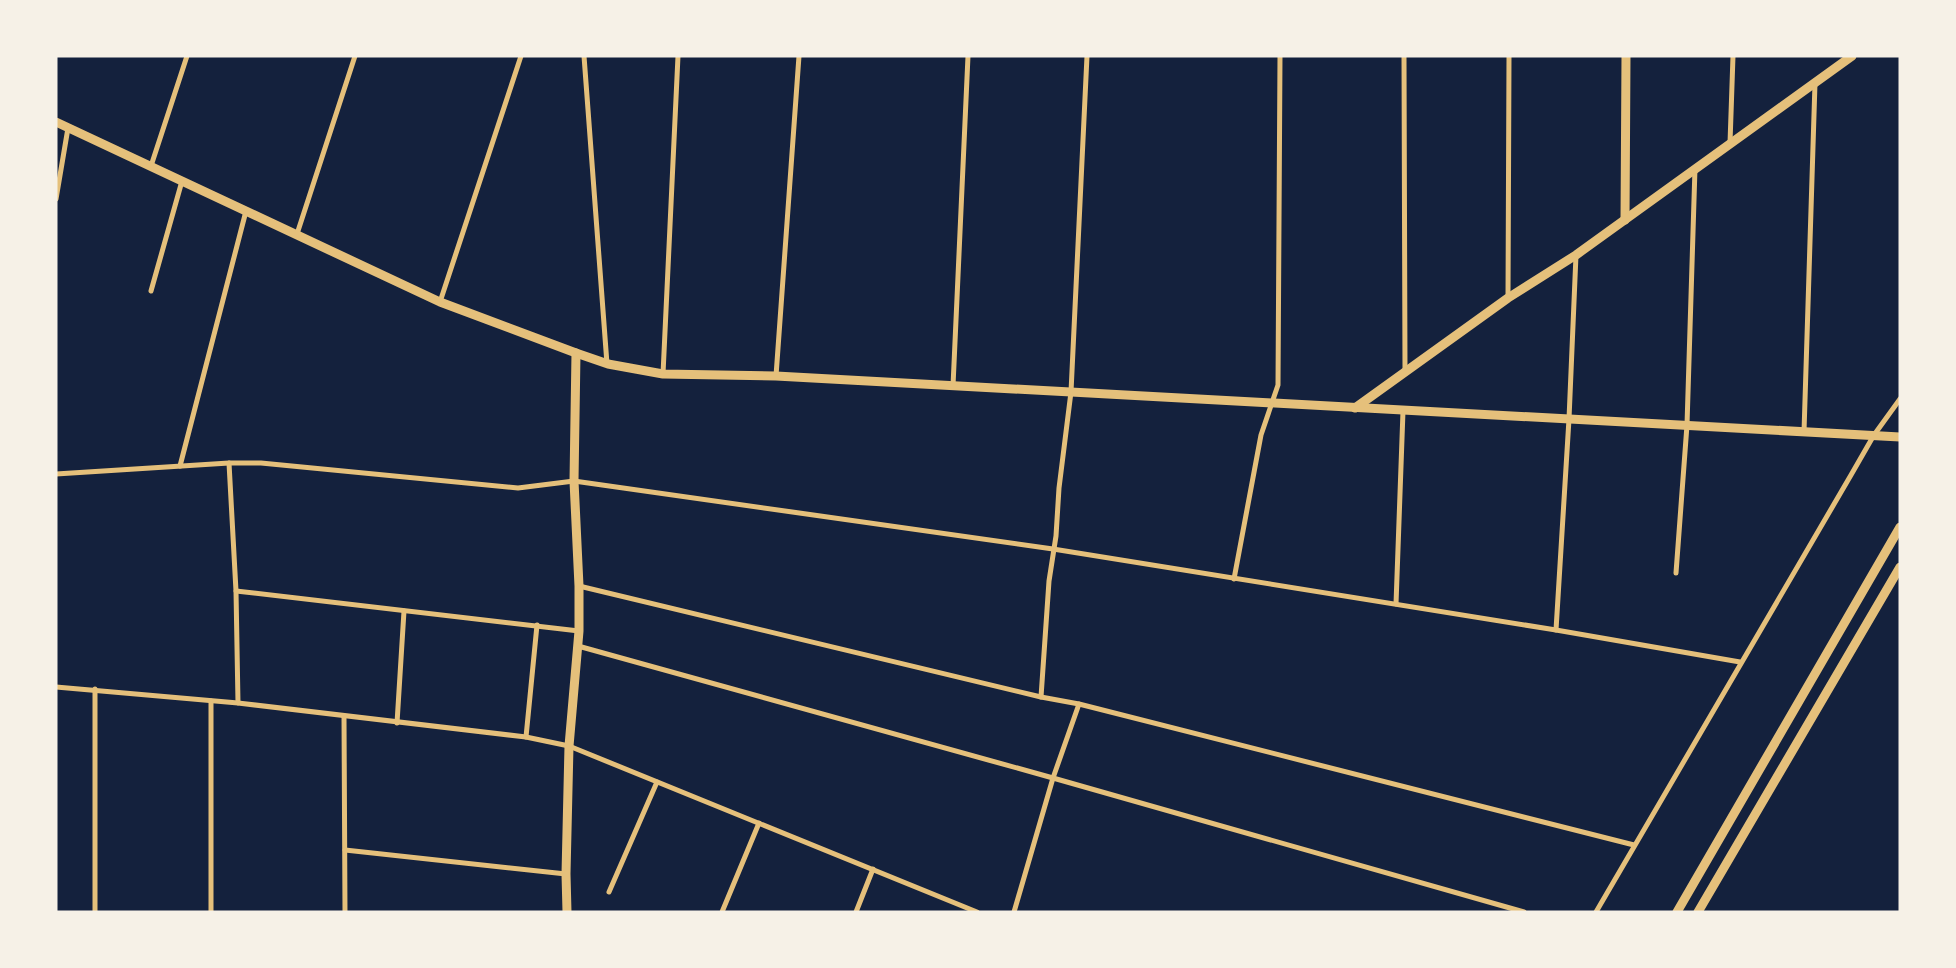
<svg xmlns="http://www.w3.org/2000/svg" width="1956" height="968" font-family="'DejaVu Sans',sans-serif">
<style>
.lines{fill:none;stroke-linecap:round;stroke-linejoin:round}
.minor{stroke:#e5c07b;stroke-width:5}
.tertiary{stroke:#e5c07b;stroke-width:9}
</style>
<rect width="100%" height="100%" fill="#14213d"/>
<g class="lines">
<!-- minor -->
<g class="minor">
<path d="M584,56L607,364"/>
<path d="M1404,56L1405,372"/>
<path d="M1730,143L1733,56"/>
<path d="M151,166L187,56"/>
<path d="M56,199L68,128"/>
<path d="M297,234L355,56"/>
<path d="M151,291L182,181"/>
<path d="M1508,298L1509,56"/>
<path d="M440,302L521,56"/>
<path d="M663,374L678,56"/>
<path d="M776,376L799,56"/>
<path d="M953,386L968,56"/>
<path d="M1804,432L1815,83"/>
<path d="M229,463L236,591L238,703"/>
<path d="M180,466L246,211"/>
<path d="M56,474L229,463H261L518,488L574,481L1053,549L1556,630L1740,662"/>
<path d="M1676,573L1687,425L1695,168"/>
<path d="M1234,579L1261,435L1278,385L1280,56"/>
<path d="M579,586L1041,697L1079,704L1634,845"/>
<path d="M236,591L579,631"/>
<path d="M1396,604L1403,411"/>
<path d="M1556,630L1569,419L1576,255"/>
<path d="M578,646L1053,778L1524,912"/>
<path d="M56,687L238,703L526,737L569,746L977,912"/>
<path d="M1041,697L1049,581L1056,536L1059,488L1071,392L1087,56"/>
<path d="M211,701V912"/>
<path d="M344,716L345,912"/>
<path d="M397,723L404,611"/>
<path d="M526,737L537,625"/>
<path d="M345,850L566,874"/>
<path d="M609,892L657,782"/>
<path d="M95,912V689"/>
<path d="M722,912L759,823"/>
<path d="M856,912L873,869"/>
<path d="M1014,912L1053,778L1079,704"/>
<path d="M1596,912L1851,475L1874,435L1900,399"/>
</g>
<!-- tertiary -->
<g class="tertiary">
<path d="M56,122L440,302L576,353L608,364L663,374L776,376L1900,437"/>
<path d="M1625,220L1626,56"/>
<path d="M1355,408L1508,298L1576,255L1852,56"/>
<path d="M567,912L566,874L569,746L579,631V586L574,481L576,353"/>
<path d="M1677,912L1900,527"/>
<path d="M1698,912L1900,567"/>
</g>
</g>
<!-- border -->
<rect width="1956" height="968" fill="none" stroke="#f6f1e7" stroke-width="115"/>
</svg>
